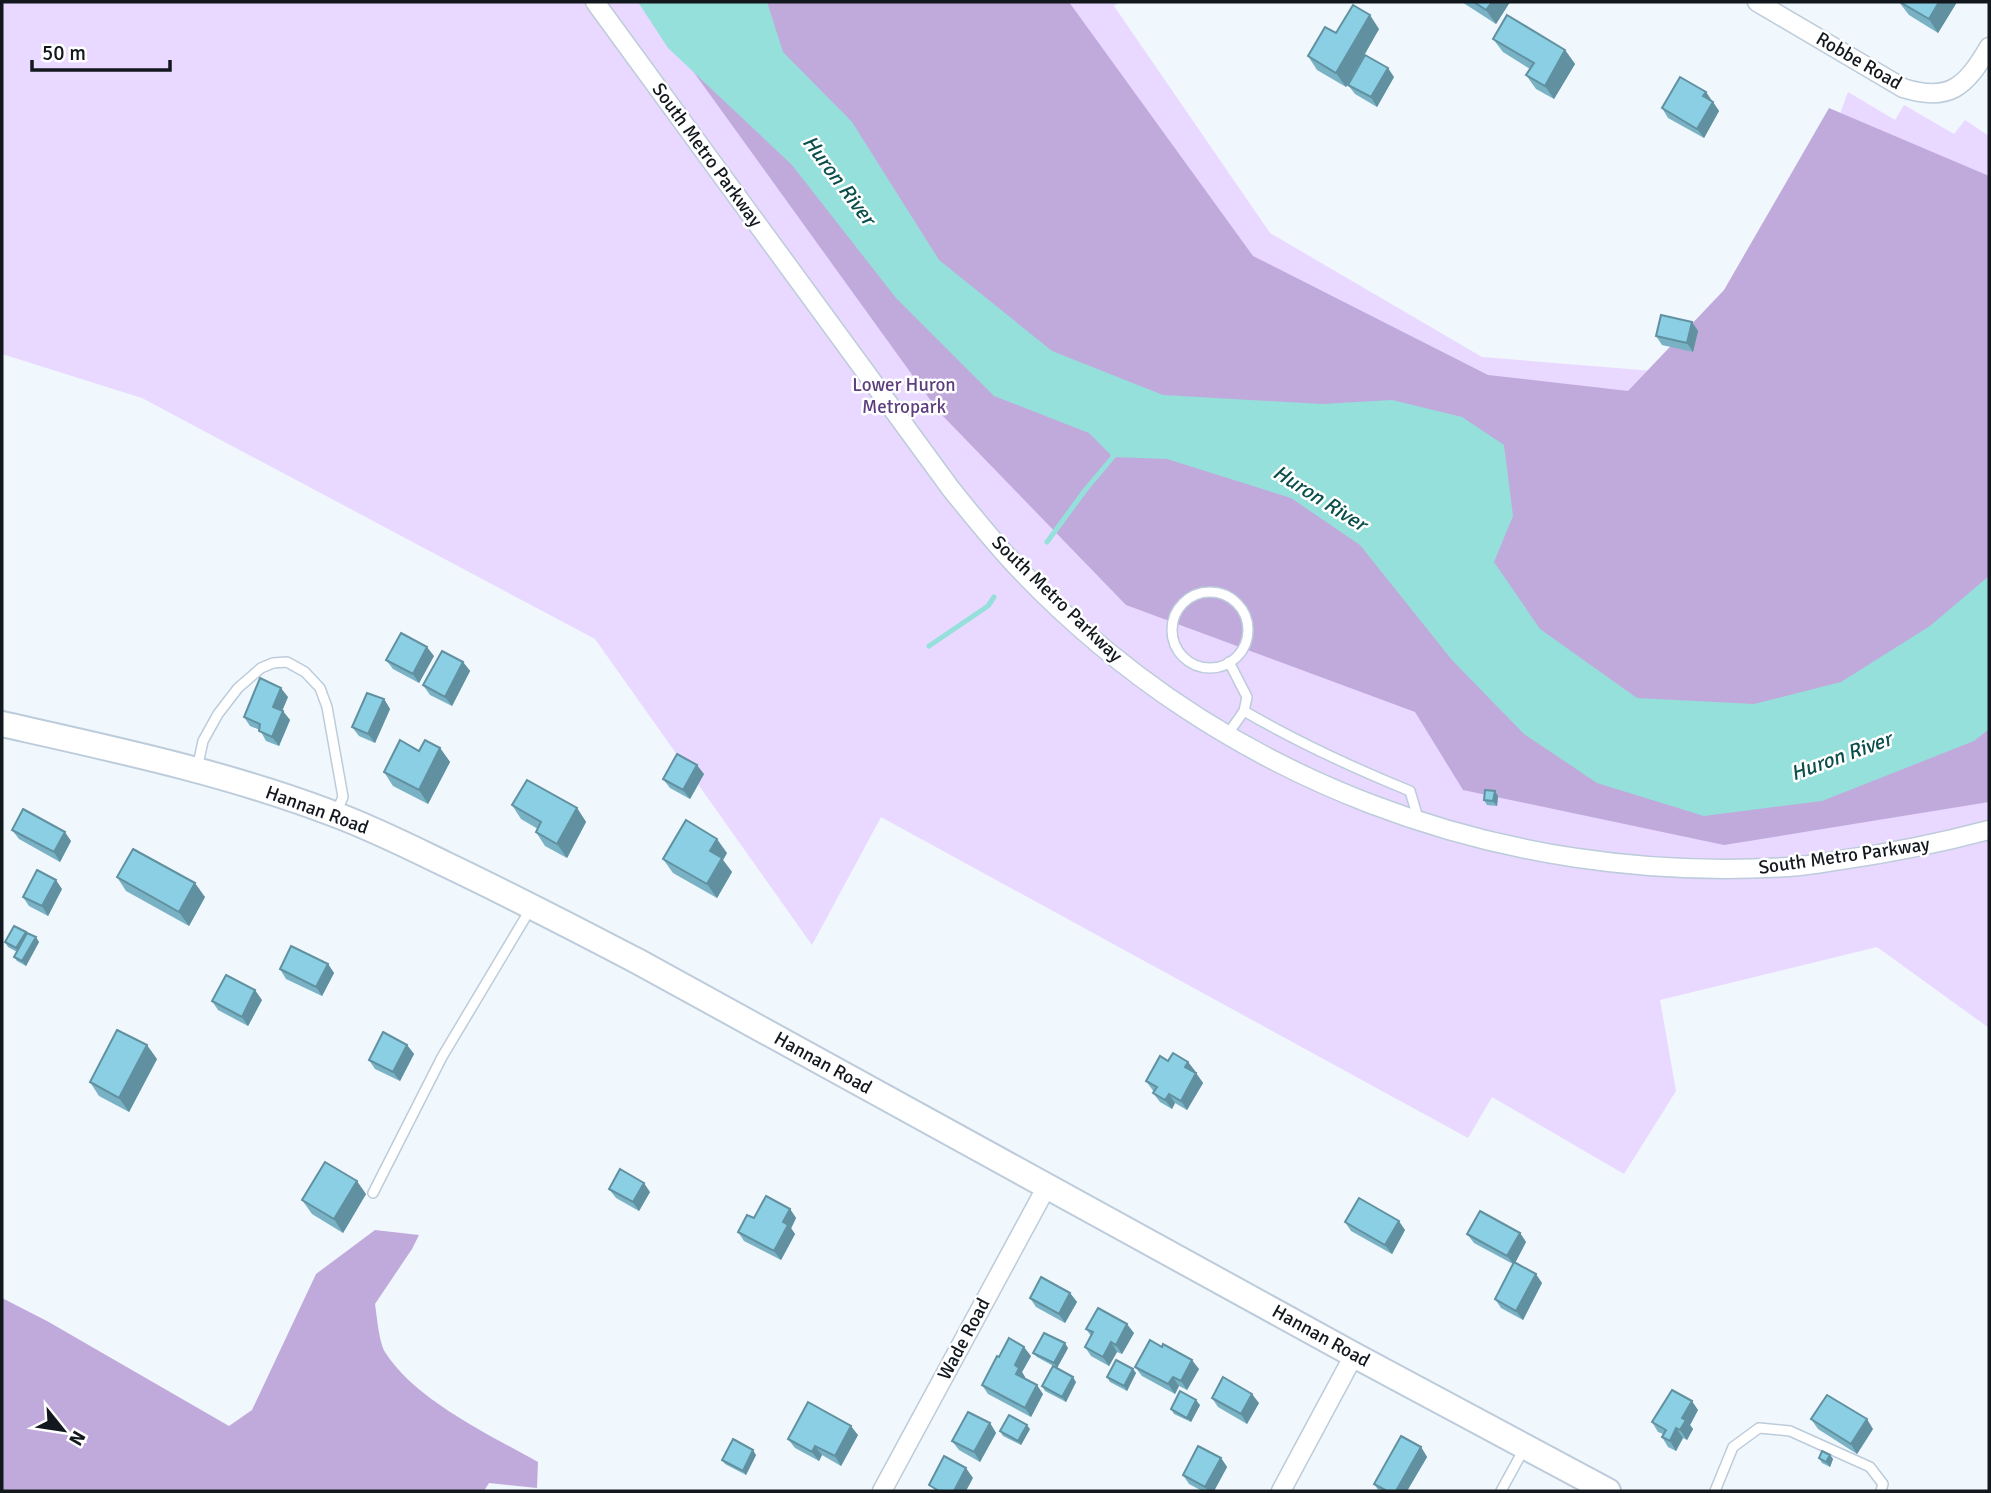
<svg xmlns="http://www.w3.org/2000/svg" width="1991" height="1493" font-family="Signika,sans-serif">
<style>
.green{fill:#e9d8ff}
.forest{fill:#c0aadc}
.water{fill:#95e0db}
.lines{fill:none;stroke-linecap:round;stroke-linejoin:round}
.stream{stroke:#95e0db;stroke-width:5}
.lane-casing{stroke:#bcccdb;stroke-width:12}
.street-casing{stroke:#bcccdb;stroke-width:21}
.secondary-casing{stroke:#bcccdb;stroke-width:28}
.lane{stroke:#fff;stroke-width:9}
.street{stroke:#fff;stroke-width:18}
.secondary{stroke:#fff;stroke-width:24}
.wall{fill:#78b2c4}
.shaded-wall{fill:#6191a0}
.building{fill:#8bcfe4;stroke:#6191a0;stroke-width:2}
.labels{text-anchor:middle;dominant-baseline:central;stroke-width:5;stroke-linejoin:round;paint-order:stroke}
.street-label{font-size:19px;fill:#12181d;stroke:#fff}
.park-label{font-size:19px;fill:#5d3f7e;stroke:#fff}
.water-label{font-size:21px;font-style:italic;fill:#0b4f4d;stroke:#fff}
</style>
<rect width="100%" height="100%" fill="#f0f7fd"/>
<!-- green -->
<path class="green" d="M2,2H1119L1114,6L1270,233L1482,357L1702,375L1770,303L1848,92L1895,120L1904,105L1954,134L1965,120L1989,136V1028L1877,947L1660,1000L1676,1091L1624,1174L1492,1097L1468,1138L881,817L812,945L595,639L142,398L2,354Z"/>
<!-- forest -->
<g class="forest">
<path d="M643,2H1069L1253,256L1488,375L1628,391L1724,290L1829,108L1989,176V802L1724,845L1463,790L1415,712L1126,605L939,412Z"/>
<path d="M375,1230L419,1235L412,1249L375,1304C377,1317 379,1342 385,1352C415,1400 490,1435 538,1462L537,1488L489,1483L484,1491H2V1298L47,1321L229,1426L252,1410L316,1274Z"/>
</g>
<!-- water -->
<path class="water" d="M638,2H767L783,52L852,122L939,260L1052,351L1163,395L1322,404L1392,400L1462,417L1504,445L1513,516L1494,562L1540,629L1637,698L1754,704L1841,682L1930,626L1989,576V729L1974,741L1822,801L1704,816L1597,783L1524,734L1452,660L1360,545L1291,498L1167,459L1113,457L1089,433L994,396L896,298L792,165L668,48Z"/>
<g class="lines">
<!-- stream -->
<g class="stream">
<path d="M1047,542L1086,489L1113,457V453"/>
<path d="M929,646L988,606L994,597"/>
</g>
<!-- lane casing -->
<g class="lane-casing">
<g id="lane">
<circle cx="1210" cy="630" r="38"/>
<path d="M1229,662L1247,697L1244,711"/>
<path d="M1227,735L1244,711C1299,743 1351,767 1410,791L1418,818"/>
<path d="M197,769L203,741L218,714L238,688L261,668L273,663L287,662L305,672L320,688L327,707L343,797L336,813"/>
<path d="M373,1193L442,1057L531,908"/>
<path d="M1501,1491L1524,1449"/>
<path d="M1715,1491L1733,1447L1759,1428L1790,1431L1870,1467L1883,1484L1881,1491"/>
</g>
</g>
<!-- street casing -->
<g class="street-casing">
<g id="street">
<path d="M595,2L951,489C973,516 995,544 1019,569C1219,780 1500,885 1789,867C1806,866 1823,863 1841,860C1891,853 1940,843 1989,830"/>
<path d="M1757,2L1903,88C1950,103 1966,86 1989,47"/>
<path d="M882,1491L1047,1186"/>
<path d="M1281,1491L1354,1355"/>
</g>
</g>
<!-- secondary casing -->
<g class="secondary-casing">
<path id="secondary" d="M2,724C113,749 227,773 334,814C372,828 408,846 445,864C510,895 574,928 639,962L1354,1355L1608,1491"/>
</g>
<!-- lane -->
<use href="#lane" class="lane"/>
<!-- street -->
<use href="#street" class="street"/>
<!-- secondary -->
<use href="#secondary" class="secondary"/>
</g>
<!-- wall -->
<g class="wall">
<path d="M1462,2H1510L1496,24Z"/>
<path d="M1899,2H1957L1938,33L1909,15Z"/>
<path d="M1379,29L1346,87L1317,70L1308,56L1336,33Z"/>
<path d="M1493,39L1565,50L1575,64L1554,99L1536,89L1526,75L1530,69L1503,52Z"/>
<path d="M1394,77L1377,107L1355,94L1348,85Z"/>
<path d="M1706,92L1719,111L1704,138L1668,118L1662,108Z"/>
<path d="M1692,322L1698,331L1693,352L1662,345L1656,336Z"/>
<path d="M434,656L419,683L393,669L386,660Z"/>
<path d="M463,662L470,671L452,706L430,695L423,685Z"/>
<path d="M288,697L282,711L290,720L279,746L266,741L260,730L250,726L244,717Z"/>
<path d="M384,699L390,709L375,743L359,736L352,727Z"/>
<path d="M440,748L450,762L428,804L393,786L384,772L419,751Z"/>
<path d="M704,774L690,799L670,788L663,779Z"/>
<path d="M1495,791L1498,796L1497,806L1487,805L1484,800Z"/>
<path d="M512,805L577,808L586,822L567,858L545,846L536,832L538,829L521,819Z"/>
<path d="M12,830L71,841L60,862L19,839Z"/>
<path d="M727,853L723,860L732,872L717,898L673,873L663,859Z"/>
<path d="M117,877L205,897L189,926L126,891Z"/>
<path d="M62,889L48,916L29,906L23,897Z"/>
<path d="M27,934L39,942L26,966L17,961L14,957L17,952L8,947L5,942Z"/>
<path d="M328,964L334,973L322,996L286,979L280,969Z"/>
<path d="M262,1000L248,1026L218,1010L212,1001Z"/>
<path d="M407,1045L414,1054L400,1081L375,1069L369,1060Z"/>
<path d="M157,1059L129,1112L99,1096L90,1082Z"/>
<path d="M1168,1061L1188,1062L1195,1071L1194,1072L1196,1073L1203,1083L1187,1110L1175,1103L1172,1109L1160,1102L1153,1093L1154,1092L1146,1081Z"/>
<path d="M609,1189L650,1192L639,1211L616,1198Z"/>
<path d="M366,1194L343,1233L312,1214L302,1200Z"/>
<path d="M790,1209L796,1218L791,1229L795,1234L781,1260L744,1241L738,1232L754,1218Z"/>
<path d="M1345,1222L1405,1230L1392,1254L1351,1231Z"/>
<path d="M1520,1233L1526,1242L1515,1263L1542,1283L1523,1320L1501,1308L1495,1299L1513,1264L1474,1243L1467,1234Z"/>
<path d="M1070,1293L1077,1302L1065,1323L1036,1307L1030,1298Z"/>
<path d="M1086,1329L1134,1333L1122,1354L1117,1352L1109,1366L1091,1356L1085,1347L1091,1336Z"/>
<path d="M1068,1348L1057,1368L1037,1357L1033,1353Z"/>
<path d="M1031,1356L1022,1372L1025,1377L1024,1379L1043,1394L1031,1417L988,1394L982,1385L999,1357Z"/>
<path d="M1135,1367L1199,1369L1187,1390L1179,1386L1175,1394L1142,1376Z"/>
<path d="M1133,1369L1136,1373L1127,1391L1110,1382L1107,1377Z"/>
<path d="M1076,1382L1066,1402L1045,1391L1042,1386Z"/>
<path d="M1212,1398L1259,1403L1247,1424L1218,1407Z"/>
<path d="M1200,1405L1191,1422L1174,1414L1171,1409Z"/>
<path d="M1698,1410L1690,1425L1693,1429L1687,1440L1683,1438L1676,1451L1668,1447L1662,1437L1663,1434L1658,1432L1652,1422Z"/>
<path d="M1811,1419L1873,1429L1857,1454L1818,1429Z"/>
<path d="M990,1423L996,1433L980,1462L959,1450L952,1441Z"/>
<path d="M1030,1429L1021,1445L1003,1436L1000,1431Z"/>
<path d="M858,1435L841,1466L822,1455L819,1461L795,1448L788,1439Z"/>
<path d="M1421,1447L1427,1457L1407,1491H1379L1374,1484Z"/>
<path d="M756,1455L746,1475L725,1464L722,1460Z"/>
<path d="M1830,1455L1833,1459L1830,1467L1822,1463L1819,1458Z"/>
<path d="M1221,1458L1227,1467L1214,1491H1202L1189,1484L1183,1475Z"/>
</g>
<!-- shaded-wall -->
<g class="shaded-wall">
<path d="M1492,2H1510L1496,24L1486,10Z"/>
<path d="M1939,2H1957L1938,33L1929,19Z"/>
<path d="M1370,15L1379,29L1346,87L1336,73Z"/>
<path d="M1565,50L1575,64L1554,99L1545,86Z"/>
<path d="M1388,68L1394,77L1377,107L1371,97Z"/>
<path d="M1706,92L1712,101L1710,106L1703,96Z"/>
<path d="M1713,102L1719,111L1704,138L1697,129Z"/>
<path d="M1692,322L1698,331L1693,352L1687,343Z"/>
<path d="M427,647L434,656L419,683L413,674Z"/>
<path d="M463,662L470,671L452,706L445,697Z"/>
<path d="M281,688L288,697L280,716L273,707Z"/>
<path d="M384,699L390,709L375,743L368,734Z"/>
<path d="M283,711L290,720L279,746L272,737Z"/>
<path d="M440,748L450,762L428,804L419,790Z"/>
<path d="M697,765L704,774L690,799L683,790Z"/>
<path d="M1495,791L1498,796L1497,806L1493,801Z"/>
<path d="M577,808L586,822L567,858L557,844Z"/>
<path d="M65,832L71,841L60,862L54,852Z"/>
<path d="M717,839L727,853L723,860L732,872L717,898L707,884L710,851Z"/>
<path d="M56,880L62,889L48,916L42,906Z"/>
<path d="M195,883L205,897L189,926L179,912Z"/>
<path d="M26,932L29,937L19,953L16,948Z"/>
<path d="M36,937L39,942L26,966L22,961Z"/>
<path d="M328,964L334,973L322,996L316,987Z"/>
<path d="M255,990L262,1000L248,1026L242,1017Z"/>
<path d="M147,1045L157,1059L129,1112L119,1098Z"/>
<path d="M407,1045L414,1054L400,1081L393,1072Z"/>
<path d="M1188,1062L1195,1071L1191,1077L1185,1067Z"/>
<path d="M1196,1073L1203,1083L1187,1110L1181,1101Z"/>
<path d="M1169,1094L1175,1103L1172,1109L1165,1100Z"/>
<path d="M357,1181L366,1194L343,1233L334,1219Z"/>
<path d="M644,1183L650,1192L639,1211L633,1202Z"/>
<path d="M790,1209L796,1218L791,1228L795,1234L781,1260L774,1251L783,1222Z"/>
<path d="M1399,1221L1405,1230L1392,1254L1385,1245Z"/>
<path d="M1520,1233L1526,1242L1514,1265L1507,1256Z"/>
<path d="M1536,1274L1542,1283L1523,1320L1516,1311Z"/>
<path d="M1070,1293L1077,1302L1065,1323L1059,1314Z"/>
<path d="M1127,1324L1134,1333L1122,1354L1116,1345Z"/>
<path d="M1111,1342L1117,1352L1109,1366L1103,1357Z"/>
<path d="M1065,1343L1068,1348L1057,1368L1054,1363Z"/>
<path d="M1024,1347L1031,1356L1022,1372L1025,1377L1022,1383L1016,1374L1015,1365Z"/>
<path d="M1192,1360L1199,1369L1187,1390L1181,1381Z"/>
<path d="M1133,1369L1136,1373L1127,1391L1124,1386Z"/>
<path d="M1073,1377L1076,1382L1066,1402L1062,1397Z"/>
<path d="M1173,1377L1179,1386L1175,1394L1168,1384Z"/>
<path d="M1037,1385L1043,1394L1031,1417L1025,1408Z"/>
<path d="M1252,1394L1259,1403L1247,1424L1241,1414Z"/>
<path d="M1196,1400L1200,1405L1191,1422L1187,1418Z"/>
<path d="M1692,1401L1698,1410L1690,1425L1693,1429L1687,1440L1680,1430L1682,1418Z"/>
<path d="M1867,1419L1873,1429L1857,1454L1851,1444Z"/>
<path d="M990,1423L996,1433L980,1462L974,1452Z"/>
<path d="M1027,1425L1030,1429L1021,1445L1018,1441Z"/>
<path d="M851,1426L858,1435L841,1466L835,1456Z"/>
<path d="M1676,1428L1683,1438L1676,1451L1670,1441Z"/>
<path d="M815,1446L822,1455L819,1461L812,1452Z"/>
<path d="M1421,1447L1427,1457L1407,1491H1396Z"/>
<path d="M753,1450L756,1455L746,1475L743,1471Z"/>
<path d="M1830,1455L1833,1459L1830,1467L1826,1462Z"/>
<path d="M1221,1458L1227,1467L1214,1491H1208L1205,1487Z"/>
<path d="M966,1468L973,1478L966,1491H954Z"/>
</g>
<!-- building -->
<g class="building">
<path d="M1474,2H1492L1486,10Z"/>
<path d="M1900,2H1939L1929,19Z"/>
<path d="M1353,5L1370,15L1336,73L1308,56L1325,27L1336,33Z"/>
<path d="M1507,15L1565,50L1545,86L1526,75L1534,63L1493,39Z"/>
<path d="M1365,55L1388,68L1371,97L1348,85Z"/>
<path d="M1680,77L1706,92L1703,96L1713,102L1697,129L1662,108Z"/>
<path d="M1661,315L1692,322L1687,343L1656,336Z"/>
<path d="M401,633L427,647L413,674L386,660Z"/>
<path d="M442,651L463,662L445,697L423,685Z"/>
<path d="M260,678L281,688L273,707L283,711L272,737L259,731L260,724L244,717Z"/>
<path d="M367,693L384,699L368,734L352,727Z"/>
<path d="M400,740L419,751L425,740L440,748L419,790L384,772Z"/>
<path d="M677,754L697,765L683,790L663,779Z"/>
<path d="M527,780L577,808L557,844L536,832L541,822L512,805Z"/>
<path d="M1485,790L1495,791L1493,801L1484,800Z"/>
<path d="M23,809L65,832L54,852L12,830Z"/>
<path d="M686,820L717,839L710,851L722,858L707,884L663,859Z"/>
<path d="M133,849L195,883L179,912L117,877Z"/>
<path d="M37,870L56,880L42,906L23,897Z"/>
<path d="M14,926L26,932L16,948L5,942Z"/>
<path d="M27,933L36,937L22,961L14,957Z"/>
<path d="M291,946L328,964L316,987L280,969Z"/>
<path d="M226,975L255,990L242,1017L212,1001Z"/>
<path d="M117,1030L147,1045L119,1098L90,1082Z"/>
<path d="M383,1032L407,1045L393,1072L369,1060Z"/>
<path d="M1173,1053L1188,1062L1185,1067L1196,1073L1181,1101L1169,1094L1165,1100L1153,1093L1157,1087L1146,1081L1160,1056L1168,1061Z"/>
<path d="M325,1162L357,1181L334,1219L302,1200Z"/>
<path d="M620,1169L644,1183L633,1202L609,1189Z"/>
<path d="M766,1196L790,1209L783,1222L788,1225L774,1251L738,1232L747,1215L754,1218Z"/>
<path d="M1359,1198L1399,1221L1385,1245L1345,1222Z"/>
<path d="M1480,1211L1520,1233L1507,1256L1467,1234Z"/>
<path d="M1514,1262L1536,1274L1516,1311L1495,1299Z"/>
<path d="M1041,1277L1070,1293L1059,1314L1030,1298Z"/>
<path d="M1098,1308L1127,1324L1116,1345L1111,1342L1103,1357L1085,1347L1093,1332L1086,1329Z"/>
<path d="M1044,1333L1065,1343L1054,1363L1033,1353Z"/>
<path d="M1009,1338L1024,1347L1015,1365L1019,1368L1016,1374L1037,1385L1025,1408L982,1385L997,1356L999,1357Z"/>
<path d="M1150,1340L1162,1347L1163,1344L1192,1360L1181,1381L1173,1377L1168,1384L1135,1367Z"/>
<path d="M1116,1360L1133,1369L1124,1386L1107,1377Z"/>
<path d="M1053,1366L1073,1377L1062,1397L1042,1386Z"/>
<path d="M1223,1377L1252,1394L1241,1414L1212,1398Z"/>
<path d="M1672,1390L1692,1401L1682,1418L1686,1420L1680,1430L1676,1428L1670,1441L1662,1437L1666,1430L1652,1422Z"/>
<path d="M1180,1391L1196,1400L1187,1418L1171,1409Z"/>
<path d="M1827,1395L1867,1419L1851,1444L1811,1419Z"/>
<path d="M808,1402L851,1426L835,1456L815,1446L812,1452L788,1439Z"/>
<path d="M968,1412L990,1423L974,1452L952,1441Z"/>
<path d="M1009,1415L1027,1425L1018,1441L1000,1431Z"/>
<path d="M1401,1436L1421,1447L1396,1491H1387L1374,1484Z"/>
<path d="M733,1439L753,1450L743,1471L722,1460Z"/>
<path d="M1198,1446L1221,1458L1205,1487L1183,1475Z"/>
<path d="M1822,1451L1830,1455L1826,1462L1819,1458Z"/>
<path d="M944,1456L966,1468L954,1491H939L929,1485Z"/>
</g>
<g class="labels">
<!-- street labels -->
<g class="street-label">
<text transform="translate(1859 61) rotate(30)">Robbe Road</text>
<text transform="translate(707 155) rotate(54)">South Metro Parkway</text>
<text transform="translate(1057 599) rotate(44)">South Metro Parkway</text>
<text transform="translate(317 810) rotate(20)">Hannan Road</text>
<text transform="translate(1844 856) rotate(-8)">South Metro Parkway</text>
<text transform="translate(823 1063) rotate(29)">Hannan Road</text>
<text transform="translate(1321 1336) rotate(29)">Hannan Road</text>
<text transform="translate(964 1339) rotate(-62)">Wade Road</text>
</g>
<!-- park labels -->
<g class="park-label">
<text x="904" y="385">Lower Huron<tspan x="904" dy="22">Metropark</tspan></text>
</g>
<!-- water labels -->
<g class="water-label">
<text transform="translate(839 180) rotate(53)">Huron River</text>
<text transform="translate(1320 498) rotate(32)">Huron River</text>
<text transform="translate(1841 756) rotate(-20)">Huron River</text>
</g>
</g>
<!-- border -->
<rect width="1991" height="1493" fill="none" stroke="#12181d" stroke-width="7"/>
<!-- north arrow -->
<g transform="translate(63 1430) rotate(120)" stroke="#ffffff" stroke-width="5" paint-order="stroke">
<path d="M0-5L12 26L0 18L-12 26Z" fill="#12181d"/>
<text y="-10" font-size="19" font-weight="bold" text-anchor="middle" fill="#12181d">N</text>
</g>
<!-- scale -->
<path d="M32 60v10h138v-10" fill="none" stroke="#12181d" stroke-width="3.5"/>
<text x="42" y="60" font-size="21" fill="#12181d" stroke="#ffffff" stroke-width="5" paint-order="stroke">50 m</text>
</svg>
